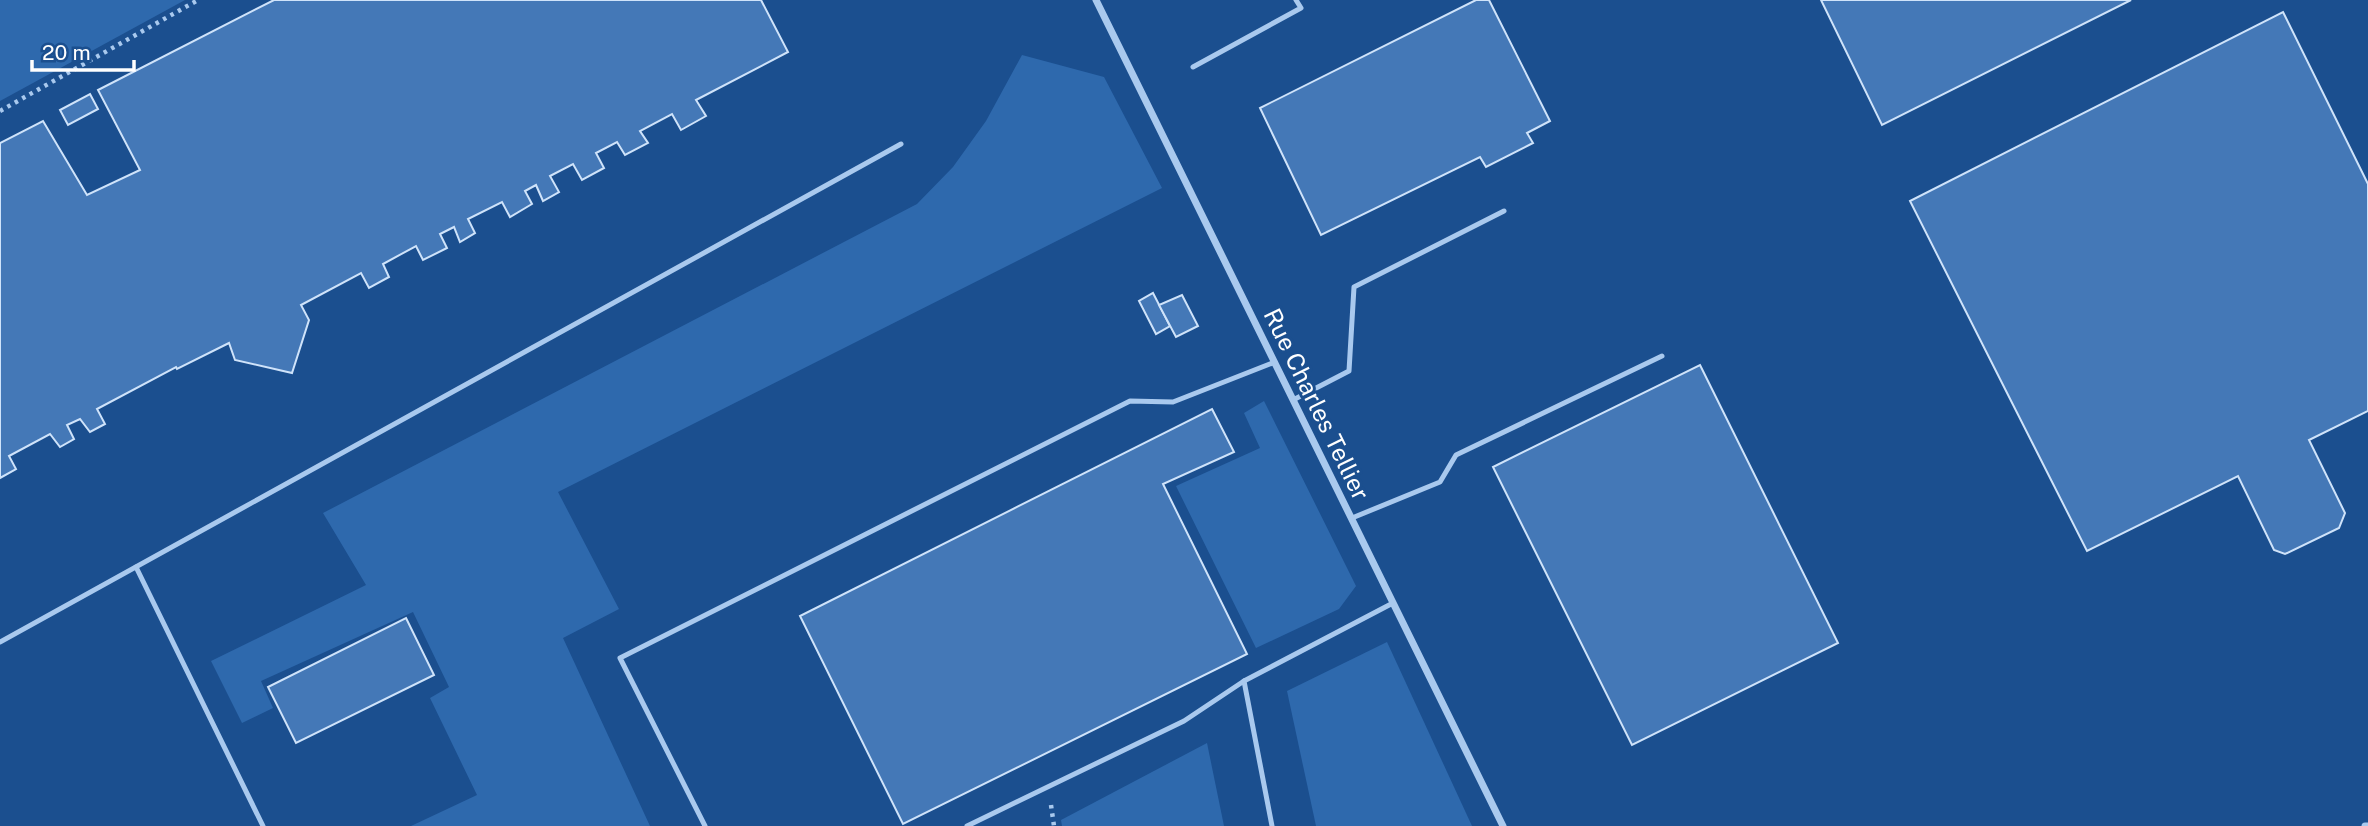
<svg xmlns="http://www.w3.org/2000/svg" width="2368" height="826" font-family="'Public Sans',sans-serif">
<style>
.green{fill:#2e69ad}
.building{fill:#4478b7;stroke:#cfe3fa;stroke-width:2}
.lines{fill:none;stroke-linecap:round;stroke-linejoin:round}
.path{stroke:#a9c9ee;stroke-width:4.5;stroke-dasharray:3.5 5;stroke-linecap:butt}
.lane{stroke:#a9c9ee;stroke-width:5}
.street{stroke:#a9c9ee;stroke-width:7}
.labels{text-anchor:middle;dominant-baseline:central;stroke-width:6;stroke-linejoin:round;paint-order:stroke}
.street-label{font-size:24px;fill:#fff;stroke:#1b4f8f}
</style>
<rect width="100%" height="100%" fill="#1b4f8f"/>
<!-- green -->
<g class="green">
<path d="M0,0H185L0,101Z"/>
<path d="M1022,55L1104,77L1162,188L558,492L619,609L563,638L650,826H411L477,795L430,698L449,687L413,612L261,681L273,708L242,723L211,661L366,585L323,513L917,204L953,167L986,121Z"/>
<path d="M1264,401L1356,586L1339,609L1256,648L1176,486L1260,448L1244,413Z"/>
<path d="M1387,642L1472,826H1316L1287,691Z"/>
<path d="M1207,743L1224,826H1062L1061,820Z"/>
</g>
<!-- building -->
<g class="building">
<path d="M274,0H761L788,52L696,100L706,116L681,130L672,114L640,131L648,143L625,155L617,142L596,153L604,168L582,180L573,164L550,176L559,192L543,201L536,185L525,191L532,204L510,217L502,202L468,219L475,233L460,242L454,227L440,234L447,248L423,260L416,246L383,264L389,277L369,288L361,273L301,305L309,320L292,373L235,360L229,343L177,369L176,367L97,409L105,424L90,432L80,419L67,425L74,439L60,447L50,434L9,456L16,469L0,478V143L43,121L87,195L140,170L98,90Z"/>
<path d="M1476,0H1489L1550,121L1527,133L1533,143L1486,167L1480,157L1321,235L1260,108Z"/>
<path d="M1821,0H2131L1882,125Z"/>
<path d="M2283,12L2368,184V411L2309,440L2345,513L2339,528L2285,554L2274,550L2238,476L2087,551L1910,201Z"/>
<path d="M90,94L98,109L68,125L60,110Z"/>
<path d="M1153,293L1170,326L1156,334L1139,301Z"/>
<path d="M1182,295L1198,326L1176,337L1159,305Z"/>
<path d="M1700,365L1838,643L1632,745L1493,467Z"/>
<path d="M1212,409L1234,452L1163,484L1247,654L903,824L800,616Z"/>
<path d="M406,618L434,675L296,743L268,687Z"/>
</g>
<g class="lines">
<!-- path -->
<g class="path">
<path d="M0,111L198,0"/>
<path d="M1051,805L1054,826"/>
</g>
<!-- lane -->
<g class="lane">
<path d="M1193,67L1301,8L1296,0"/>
<path d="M1293,400L1349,371L1354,287L1504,211"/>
<path d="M1352,518L1440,482L1456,455L1662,356"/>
<path d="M136,567L263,826"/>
<path d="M0,642L901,144"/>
<path d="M705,826L620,658L1130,401L1173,402L1275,362"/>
<path d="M967,826L1184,721L1244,681"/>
<path d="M1272,826L1244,681L1393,603"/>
</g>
<!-- street -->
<g class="street">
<path d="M1096,0L1503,826"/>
<path d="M2365,826H2368"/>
</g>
</g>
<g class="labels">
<!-- street labels -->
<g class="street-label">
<text transform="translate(1317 404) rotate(64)">Rue Charles Tellier</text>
</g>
</g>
<!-- scale -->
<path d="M32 60v10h102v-10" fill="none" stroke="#ffffff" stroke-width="3.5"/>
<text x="42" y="60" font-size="21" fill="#ffffff" stroke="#1b4f8f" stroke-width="5" paint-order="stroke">20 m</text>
</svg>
